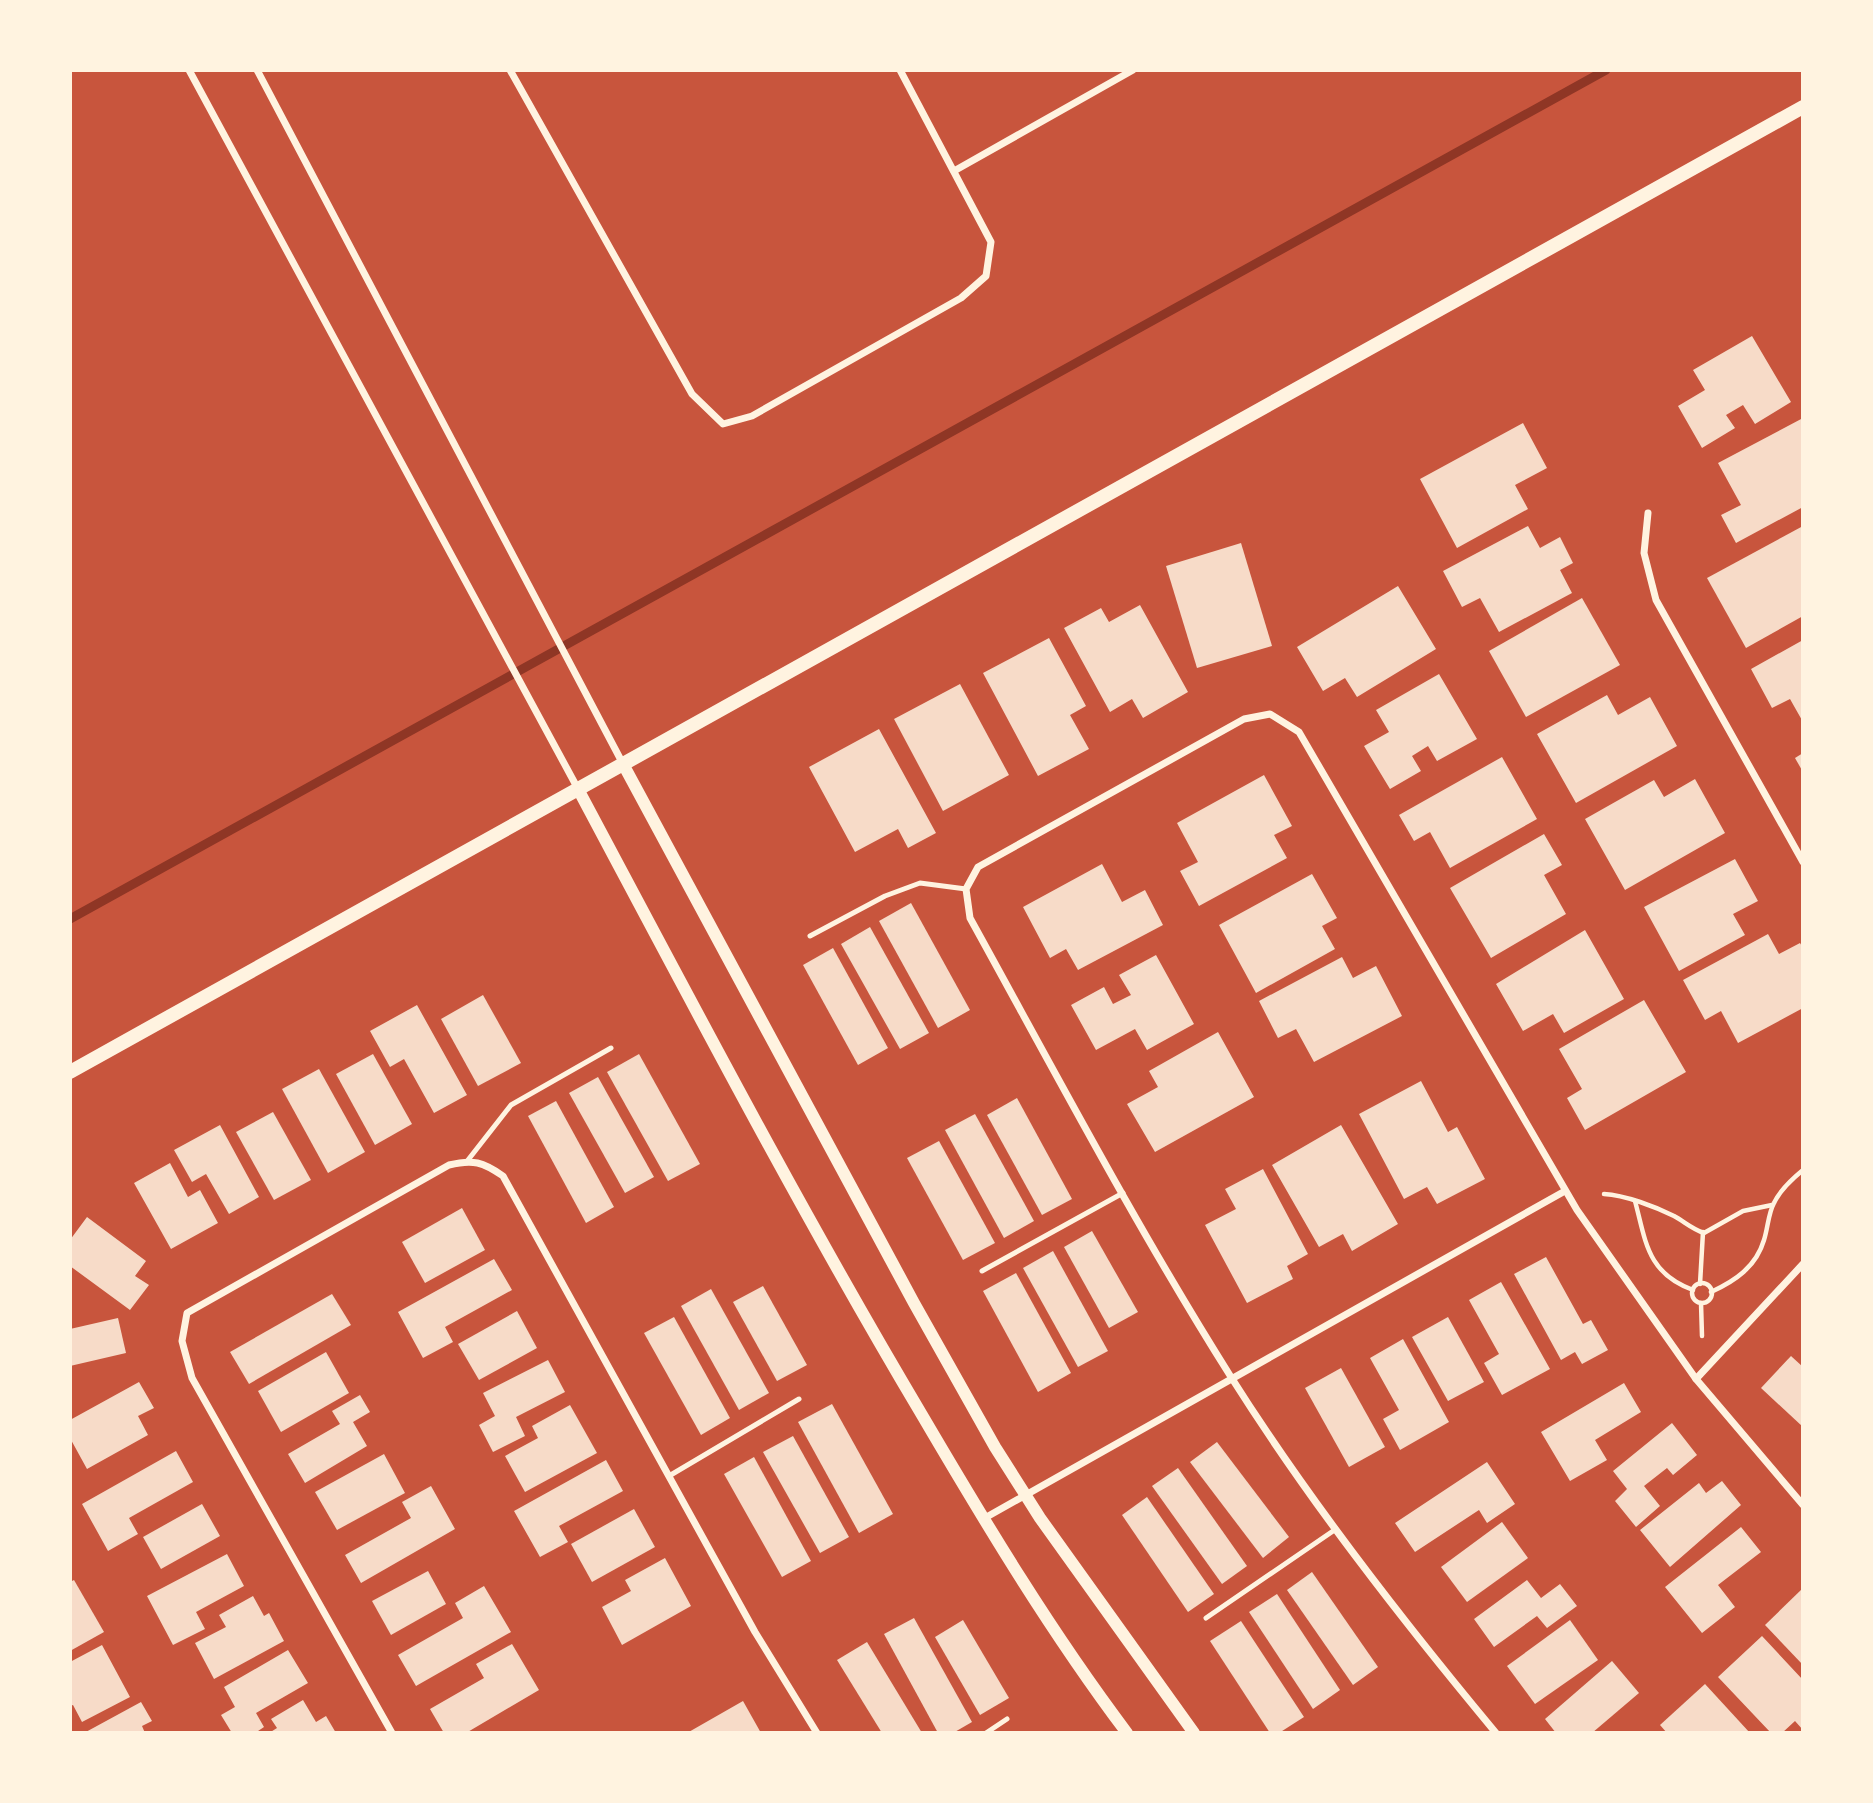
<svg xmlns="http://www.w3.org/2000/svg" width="1873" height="1803" font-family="'IBM Plex Sans',sans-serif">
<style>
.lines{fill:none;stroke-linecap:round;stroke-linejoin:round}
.stream{stroke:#8f3625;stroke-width:9}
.building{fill:#f7dbc8}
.path{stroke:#fff3e0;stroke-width:4.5}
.service{stroke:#fff3e0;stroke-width:5}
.minor{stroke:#fff3e0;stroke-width:7}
.tertiary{stroke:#fff3e0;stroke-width:12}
.secondary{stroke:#fff3e0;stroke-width:14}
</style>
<rect width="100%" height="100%" fill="#c8553d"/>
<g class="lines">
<!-- stream -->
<path class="stream" d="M70,919L1606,70"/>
</g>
<!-- building -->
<g class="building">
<path d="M1752,336L1791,402L1755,424L1743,405L1726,415L1735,428L1702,448L1678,406L1705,390L1693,370Z"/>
<path d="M1803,418V507L1736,543L1721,515L1741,505L1718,463Z"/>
<path d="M1523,423L1547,468L1515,485L1528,509L1457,548L1420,479Z"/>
<path d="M1528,526L1540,548L1560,537L1573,563L1560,570L1572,593L1499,632L1480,598L1462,607L1443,571Z"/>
<path d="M1803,526V616L1746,648L1707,578Z"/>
<path d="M1241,543L1272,646L1197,668L1166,566Z"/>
<path d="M1398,586L1436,649L1357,697L1345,678L1323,691L1297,647Z"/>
<path d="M1582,598L1620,665L1526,717L1489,651Z"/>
<path d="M1140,605L1188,692L1143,718L1132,699L1110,712L1064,628L1101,608L1109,622Z"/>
<path d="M1049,638L1086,706L1070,715L1089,749L1038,776L983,673Z"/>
<path d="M1803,640V722L1790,699L1772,708L1751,669Z"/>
<path d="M1439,674L1477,739L1437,761L1428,746L1412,756L1421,771L1390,789L1364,746L1389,732L1376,710Z"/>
<path d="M960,684L1009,775L943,811L894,719Z"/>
<path d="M1607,695L1618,715L1650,697L1677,746L1576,803L1537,734Z"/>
<path d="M879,729L936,833L908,848L898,829L855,852L809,767Z"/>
<path d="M1803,753V772L1795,758Z"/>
<path d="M1502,757L1537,819L1450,868L1430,832L1414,841L1399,815Z"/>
<path d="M1264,775L1292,826L1274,835L1287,858L1199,906L1180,871L1198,862L1177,823Z"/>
<path d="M1695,779L1725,833L1625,890L1585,819L1654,780L1664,797Z"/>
<path d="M1544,834L1562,865L1544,875L1566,914L1491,958L1450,888Z"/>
<path d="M1735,859L1758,901L1733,914L1745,935L1679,971L1644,907Z"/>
<path d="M1102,864L1122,902L1145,890L1163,925L1078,970L1066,949L1050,958L1023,907Z"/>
<path d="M1312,874L1337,918L1322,926L1335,949L1256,993L1219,925Z"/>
<path d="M911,903L970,1010L938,1028L879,921Z"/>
<path d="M870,927L929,1033L900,1049L841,944Z"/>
<path d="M1585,930L1624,999L1564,1033L1553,1014L1523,1031L1496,984Z"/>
<path d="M1768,934L1779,954L1800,943L1803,948V1008L1738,1043L1721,1011L1705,1020L1683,980Z"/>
<path d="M833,948L888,1048L858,1065L803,965Z"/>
<path d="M1156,955L1194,1024L1147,1050L1135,1029L1096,1050L1071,1005L1104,987L1113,1004L1131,995L1119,975Z"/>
<path d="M1342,957L1353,978L1376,966L1402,1016L1314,1062L1296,1029L1278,1038L1259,1001Z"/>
<path d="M483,995L521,1063L478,1086L441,1019Z"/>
<path d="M1644,1000L1686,1072L1585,1130L1567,1098L1582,1089L1559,1049Z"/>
<path d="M417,1005L467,1095L434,1113L404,1059L390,1067L370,1031Z"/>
<path d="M1218,1032L1254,1097L1155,1152L1127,1104L1158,1087L1149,1071Z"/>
<path d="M373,1054L412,1124L375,1145L336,1074Z"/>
<path d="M639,1054L700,1164L668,1181L607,1072Z"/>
<path d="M319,1069L365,1152L328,1173L282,1089Z"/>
<path d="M598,1077L654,1177L625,1193L569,1093Z"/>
<path d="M1421,1081L1448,1132L1457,1127L1485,1179L1437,1204L1427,1187L1404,1199L1359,1114Z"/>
<path d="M1017,1098L1072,1199L1042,1215L987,1115Z"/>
<path d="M556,1101L614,1207L586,1223L528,1116Z"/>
<path d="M273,1112L311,1180L274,1200L236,1132Z"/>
<path d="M975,1114L1034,1221L1004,1238L945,1130Z"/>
<path d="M220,1125L259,1197L229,1214L206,1174L192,1182L174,1150Z"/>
<path d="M1341,1125L1398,1224L1352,1251L1343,1234L1319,1247L1272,1165Z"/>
<path d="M939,1141L995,1243L963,1260L907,1158Z"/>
<path d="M170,1163L188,1197L200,1190L218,1223L171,1249L134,1183Z"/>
<path d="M1263,1169L1308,1254L1287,1266L1293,1279L1247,1303L1205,1225L1236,1209L1225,1189Z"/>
<path d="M462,1208L485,1250L425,1283L402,1242Z"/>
<path d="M87,1217L146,1261L135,1276L149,1285L130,1310L70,1266V1240Z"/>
<path d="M1092,1231L1138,1312L1109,1328L1064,1247Z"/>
<path d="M1053,1251L1108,1351L1078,1367L1023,1268Z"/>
<path d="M1546,1257L1583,1324L1591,1320L1608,1350L1582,1364L1575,1352L1561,1360L1514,1274Z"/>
<path d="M494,1259L512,1290L445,1327L453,1342L423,1358L398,1312Z"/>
<path d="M1016,1273L1071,1373L1038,1392L983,1291Z"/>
<path d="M1501,1282L1550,1369L1502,1395L1484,1363L1499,1354L1469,1300Z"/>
<path d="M763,1286L807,1365L777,1381L733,1302Z"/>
<path d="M711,1289L769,1393L739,1410L681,1306Z"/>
<path d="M332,1294L351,1325L249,1384L230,1352Z"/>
<path d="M517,1311L537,1348L479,1380L458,1344Z"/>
<path d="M674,1317L730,1418L701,1435L644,1333Z"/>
<path d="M1448,1317L1484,1382L1448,1401L1412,1337Z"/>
<path d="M118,1318L126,1353L70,1366V1329Z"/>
<path d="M1403,1339L1449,1422L1400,1450L1383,1419L1399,1410L1370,1358Z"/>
<path d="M326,1352L349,1393L281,1432L258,1391Z"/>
<path d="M1791,1356L1803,1367V1427L1761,1388Z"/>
<path d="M548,1360L565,1392L516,1417L525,1436L493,1452L479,1425L495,1416L483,1393Z"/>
<path d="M1341,1368L1385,1447L1349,1467L1305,1388Z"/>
<path d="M139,1382L154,1408L138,1416L148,1435L87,1469L70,1438V1420Z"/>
<path d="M1624,1383L1641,1412L1595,1440L1607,1460L1570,1481L1541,1432Z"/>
<path d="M360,1395L370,1412L353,1422L367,1446L305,1483L288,1454L340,1424L332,1411Z"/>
<path d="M832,1404L893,1514L859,1533L798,1422Z"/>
<path d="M570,1405L597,1453L525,1492L505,1456L538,1438L532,1426Z"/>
<path d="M1672,1423L1697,1455L1673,1475L1667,1468L1644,1486L1660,1506L1636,1527L1615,1501L1627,1489L1613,1471Z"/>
<path d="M793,1436L849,1537L820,1553L763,1452Z"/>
<path d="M1217,1442L1289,1537L1263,1558L1190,1462Z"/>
<path d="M176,1451L193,1482L129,1518L138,1534L108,1551L82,1504Z"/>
<path d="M384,1454L405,1493L337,1530L315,1492Z"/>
<path d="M754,1457L811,1561L782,1577L724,1474Z"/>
<path d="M606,1460L623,1491L559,1526L568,1542L540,1557L514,1511Z"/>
<path d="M1487,1462L1515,1504L1487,1523L1479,1510L1415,1552L1395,1523Z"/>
<path d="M1178,1468L1247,1566L1222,1584L1152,1486Z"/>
<path d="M1722,1481L1741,1505L1670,1567L1640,1530L1699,1483L1706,1493Z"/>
<path d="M431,1486L455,1529L361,1583L345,1555L411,1518L402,1502Z"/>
<path d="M1147,1497L1214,1594L1188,1612L1122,1515Z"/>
<path d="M202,1504L220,1536L161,1569L143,1537Z"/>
<path d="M634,1509L655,1547L592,1582L571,1544Z"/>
<path d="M1502,1522L1528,1558L1467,1602L1441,1567Z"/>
<path d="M1741,1527L1761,1552L1718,1585L1735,1607L1702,1633L1665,1587Z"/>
<path d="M227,1554L244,1586L196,1612L205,1629L173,1645L147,1596Z"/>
<path d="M665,1558L691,1606L622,1645L602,1607L631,1591L625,1580Z"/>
<path d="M428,1571L446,1604L391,1635L372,1601Z"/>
<path d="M1312,1572L1378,1667L1353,1685L1287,1590Z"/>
<path d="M74,1580L104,1632L70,1651V1582Z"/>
<path d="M1527,1580L1541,1598L1560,1584L1577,1606L1547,1628L1537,1616L1494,1647L1474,1619Z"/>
<path d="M484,1586L511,1632L416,1686L398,1655L463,1618L455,1603Z"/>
<path d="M1803,1588V1665L1765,1625Z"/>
<path d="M1277,1594L1340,1690L1313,1709L1249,1612Z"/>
<path d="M253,1596L264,1616L269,1613L284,1641L214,1679L195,1643L226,1627L219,1615Z"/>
<path d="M914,1618L972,1722L953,1733H938L884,1634Z"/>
<path d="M963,1620L1009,1698L980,1715L935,1637Z"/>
<path d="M1570,1620L1598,1660L1535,1704L1507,1666Z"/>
<path d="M1241,1621L1304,1717L1279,1733H1270L1210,1641Z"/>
<path d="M1762,1636L1803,1680V1730L1795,1721L1782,1733H1771L1718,1677Z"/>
<path d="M867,1642L922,1733H882L837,1660Z"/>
<path d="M512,1644L539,1690L466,1733H444L430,1709L484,1678L476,1664Z"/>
<path d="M102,1645L130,1697L82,1722L73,1705L70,1706V1662Z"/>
<path d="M288,1650L308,1683L256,1713L264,1727L255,1733H232L221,1715L235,1707L224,1687Z"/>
<path d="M1612,1661L1639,1693L1592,1733H1556L1545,1719Z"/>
<path d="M1705,1684L1750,1733H1667L1660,1725Z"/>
<path d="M303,1700L316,1722L326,1716L336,1733H269L277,1728L271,1719Z"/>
<path d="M743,1701L761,1733H687Z"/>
<path d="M141,1702L152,1721L142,1726L145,1733H84Z"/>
</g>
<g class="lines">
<!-- path -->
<g class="path">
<path d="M1604,1194C1625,1195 1656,1207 1674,1216C1685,1222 1692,1229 1704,1233L1743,1211L1772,1205"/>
<path d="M1635,1201C1646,1242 1647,1273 1693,1290"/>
<circle cx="1702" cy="1293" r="10"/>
<path d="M1700,1284L1703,1232"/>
<path d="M1711,1292C1735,1281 1756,1267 1764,1240C1768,1228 1768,1214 1774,1203C1780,1190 1792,1179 1803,1170"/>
<path d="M1701,1303L1702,1336"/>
</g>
<!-- service -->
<g class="service">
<path d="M810,936L885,896L920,883L966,889"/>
<path d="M468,1160L511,1105L611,1048"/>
<path d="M982,1271L1123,1193"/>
<path d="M669,1476L799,1399"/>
<path d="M1206,1618L1336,1529"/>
<path d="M986,1733L1007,1719"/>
</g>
<!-- minor -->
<g class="minor">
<path d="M189,70L578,789"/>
<path d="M257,70L623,764"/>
<path d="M510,70L692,394L723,424L752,416L961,298L986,276L991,242L900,70"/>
<path d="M954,171L1133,70"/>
<path d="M1648,513L1644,553L1656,600L1803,862"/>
<path d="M1696,1379L1803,1264"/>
<path d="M983,1519L1565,1191"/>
<path d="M392,1733L192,1378L182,1341L187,1313L449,1165C473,1159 483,1162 503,1176L755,1632L817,1733"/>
<path d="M1496,1733C1402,1620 1310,1502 1231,1377C1137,1228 1055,1072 970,918L966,889L978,867L1244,719L1270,714L1299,732L1577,1210L1696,1379L1803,1505"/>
</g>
<!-- tertiary -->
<g class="tertiary">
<path d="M623,764L914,1303L995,1447L1040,1518L1194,1733"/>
<path d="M578,789C690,999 800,1210 922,1415C986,1524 1051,1632 1127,1733"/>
</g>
<!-- secondary -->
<path class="secondary" d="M70,1072L1803,107"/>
</g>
<!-- border -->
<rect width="1873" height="1803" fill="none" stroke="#fff3e0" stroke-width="144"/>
</svg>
